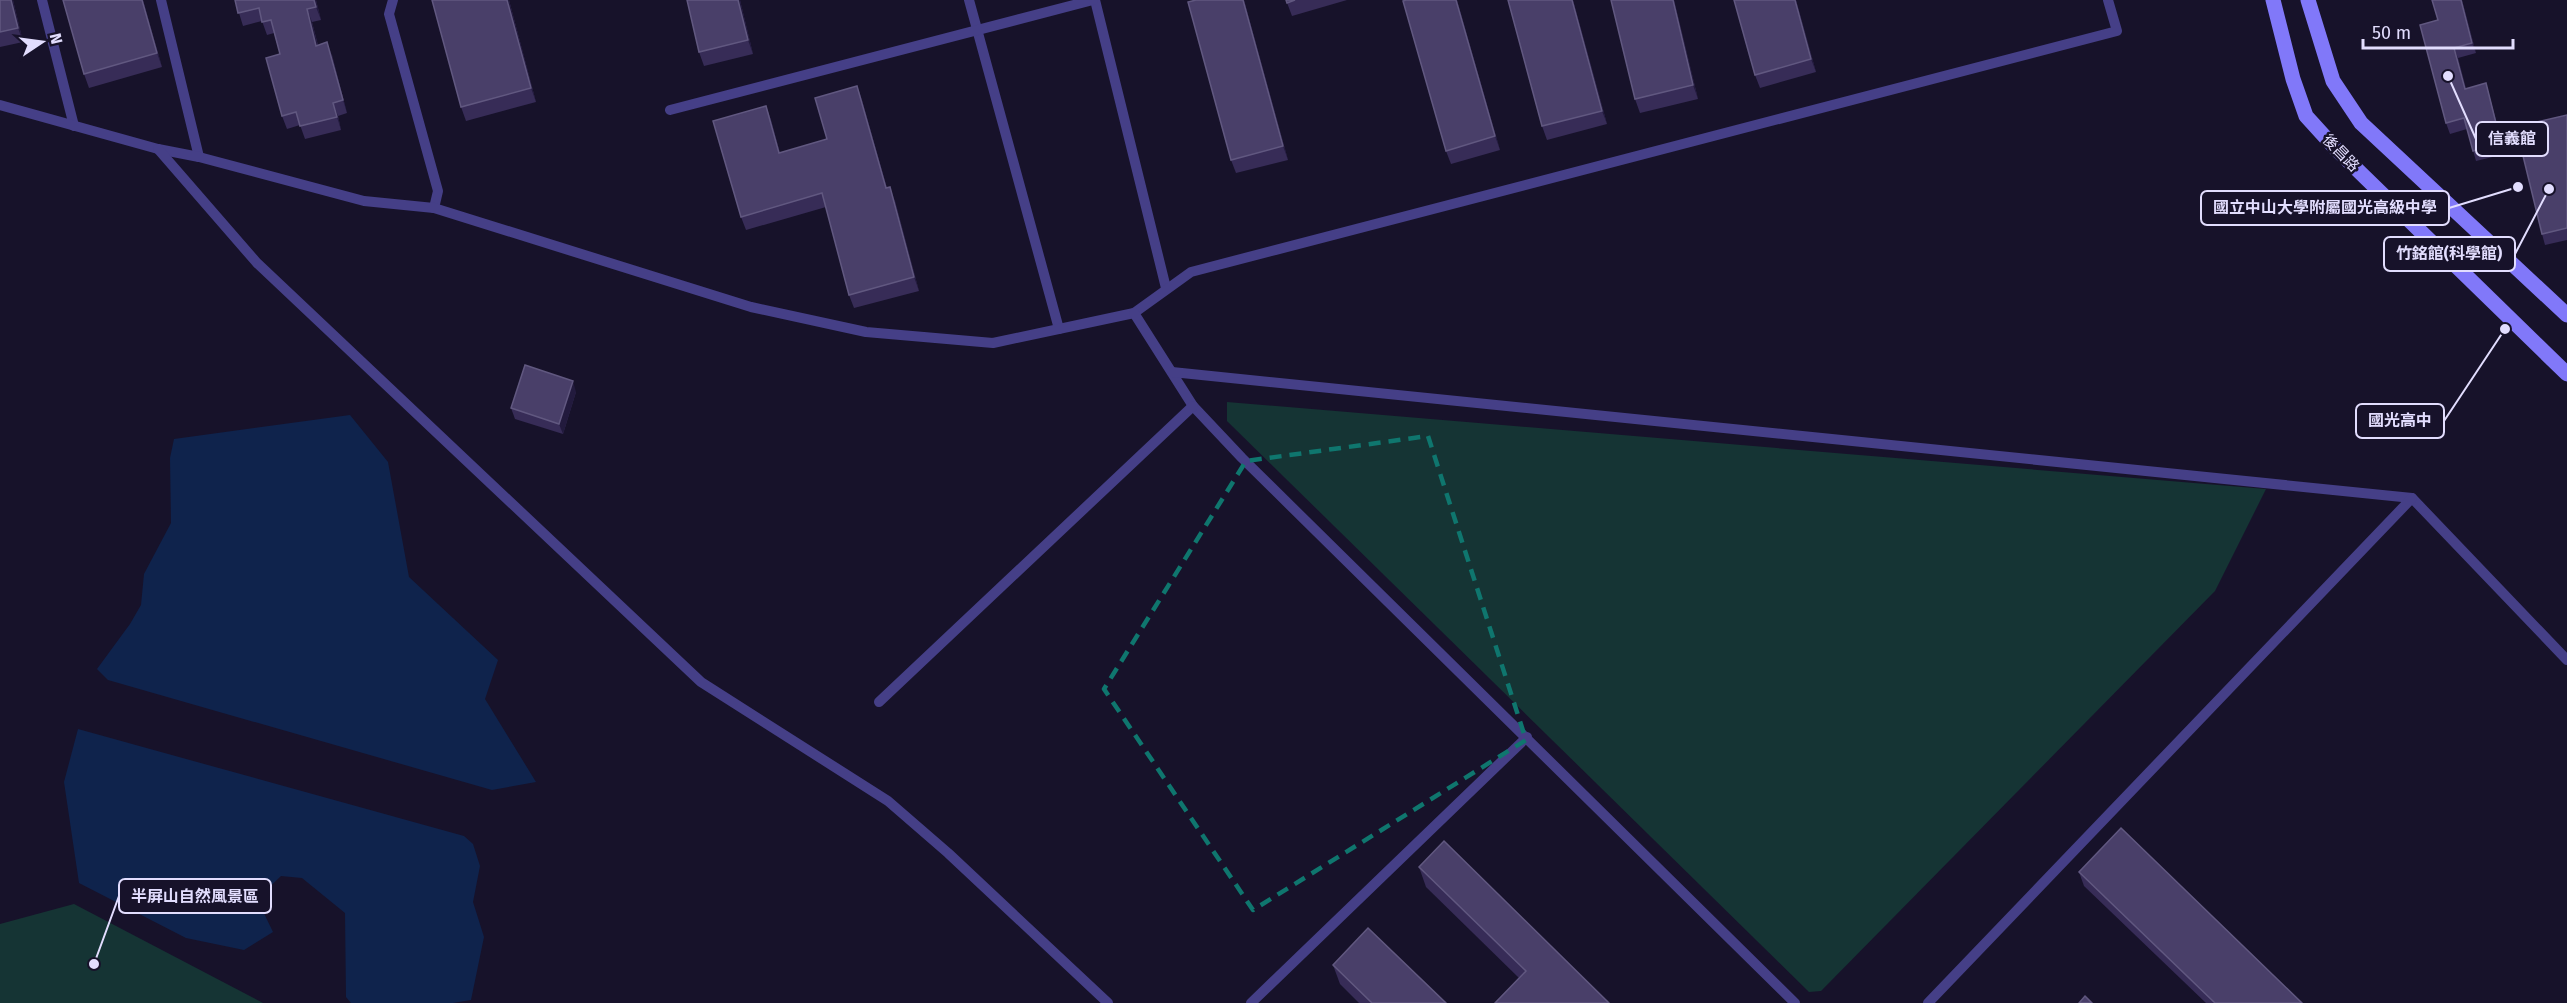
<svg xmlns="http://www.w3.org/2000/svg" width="2567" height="1003" font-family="'Fira Sans','Noto Sans TC',sans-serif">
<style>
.green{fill:#153434}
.water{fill:#0f234c}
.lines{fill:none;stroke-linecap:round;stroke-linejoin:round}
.lane{stroke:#453f87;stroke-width:10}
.secondary{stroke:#8178f9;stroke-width:15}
.wall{fill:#372c57}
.shaded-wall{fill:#221a3d}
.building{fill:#493f69;stroke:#615880;stroke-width:1.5}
.marked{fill:none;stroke:#0f766e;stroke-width:4.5;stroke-dasharray:12 8;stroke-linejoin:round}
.labels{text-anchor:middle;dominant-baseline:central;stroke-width:5;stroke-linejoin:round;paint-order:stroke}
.street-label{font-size:15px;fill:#e2ddfe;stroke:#17122a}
.leader{fill:none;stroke:#e2ddfe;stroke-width:2}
.callout-dot{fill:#e2ddfe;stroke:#17122a;stroke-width:2}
.callout{fill:#17122a;stroke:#e2ddfe;stroke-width:2}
.callout-label{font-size:16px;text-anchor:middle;font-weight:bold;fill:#e2ddfe}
</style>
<rect width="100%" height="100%" fill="#17122a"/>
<!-- green -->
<g class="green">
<path d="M1227,402L2266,489L2215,591L1821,991L1809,992L1227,421Z"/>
<path d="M74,904L263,1003H0V924Z"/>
</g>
<!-- water -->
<g class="water">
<path d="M350,415L388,462L409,577L498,660L485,699L536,782L492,790L108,680L97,669L130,624L141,605L144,574L171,523L170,458L174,439Z"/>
<path d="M78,729L464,836L473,844L480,866L473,902L484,937L471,1000L453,1003H351L346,997L345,913L302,878L281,876L257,899L273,932L244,950L186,938L79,883L64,782Z"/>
</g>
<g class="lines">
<!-- lane -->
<g class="lane">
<path d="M42,0L74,126"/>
<path d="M161,0L199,157"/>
<path d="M393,0L389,14L438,191L434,208"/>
<path d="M969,0L1059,329"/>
<path d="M1095,0L1166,288"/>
<path d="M0,105L158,149L199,157L364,201L434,208L751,307L866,332L993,343L1134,313L1191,272L2117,31L2108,0"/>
<path d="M670,110L1093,0"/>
<path d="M158,149L257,263L701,682L888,801L948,853L1108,1003"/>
<path d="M1134,313L1193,406L1242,458L1795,1003"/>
<path d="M1172,372L2412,498L2567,660"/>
<path d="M879,702L1193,406"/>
<path d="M1251,1003L1527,737"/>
<path d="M1928,1003L2412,498"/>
</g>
<!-- secondary -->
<g class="secondary">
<path d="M2273,0L2293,79L2306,116L2336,149L2567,374"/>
<path d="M2308,0L2333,81L2361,123L2567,315"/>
</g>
</g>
<!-- wall -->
<g class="wall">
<path d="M0,0H13L23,42L0,47Z"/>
<path d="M63,0H143L162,67L89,88L84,74Z"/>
<path d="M235,0H316L321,20L312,22L318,45L332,55L347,113L338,116L341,130L305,139L300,125L287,129L282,116L280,54L274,33L267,35L262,21L243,26Z"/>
<path d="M432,0H509L536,102L466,121L461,107Z"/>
<path d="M687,0H740L753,54L704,66L699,52Z"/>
<path d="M1196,0H1244L1288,160L1236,173L1231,160Z"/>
<path d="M1286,0H1347L1292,16Z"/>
<path d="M1457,0L1500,150L1451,164L1446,151Z"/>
<path d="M1508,0H1573L1607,124L1547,140L1542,126Z"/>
<path d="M1674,0L1698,99L1640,113L1635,99Z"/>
<path d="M1796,0L1816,72L1760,88L1755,75Z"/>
<path d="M2432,0H2462L2476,53L2458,58L2466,89L2489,94L2505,154L2476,161L2467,129L2450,134L2446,123L2438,20Z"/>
<path d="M857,86L862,100L887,188L895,201L919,291L854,308L849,295L826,207L746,230L741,217L766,106L771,120L780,153L827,139Z"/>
<path d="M2567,115V240L2545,245L2542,234Z"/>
<path d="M576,392L563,434L515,419L511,408Z"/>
<path d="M1419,867L1609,1003L1519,978L1426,887Z"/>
<path d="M2079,872L2302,1003H2206L2084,886Z"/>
<path d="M1333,965L1446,1003H1359L1340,984Z"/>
</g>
<!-- shaded-wall -->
<g class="shaded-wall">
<path d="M11,0H13L23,42L18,28Z"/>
<path d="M142,0H143L162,67L157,53Z"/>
<path d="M314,0H316L321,20L316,7Z"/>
<path d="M507,0H509L536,102L531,88Z"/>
<path d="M738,0H740L753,54L748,40Z"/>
<path d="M1243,0H1244L1288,160L1283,146Z"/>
<path d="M1456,0H1457L1500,150L1495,136Z"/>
<path d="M1572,0H1573L1607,124L1602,111Z"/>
<path d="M1673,0H1674L1698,99L1693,85Z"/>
<path d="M1795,0H1796L1816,72L1811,59Z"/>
<path d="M2461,0H2462L2476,53L2472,43Z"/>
<path d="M307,9L312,22L321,58L316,46Z"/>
<path d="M327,42L332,55L347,113L343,100Z"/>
<path d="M2454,48L2458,58L2469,99L2465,89Z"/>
<path d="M2486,83L2489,94L2505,154L2501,143Z"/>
<path d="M857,86L862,100L891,202L886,188Z"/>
<path d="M333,103L338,116L341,130L337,117Z"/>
<path d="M766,106L771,120L784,167L779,153Z"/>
<path d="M890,187L895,201L919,291L914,277Z"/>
<path d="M573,381L576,392L563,434L559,424Z"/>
</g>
<!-- building -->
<g class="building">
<path d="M0,0H11L18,28L0,32Z"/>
<path d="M63,0H142L157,53L84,74Z"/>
<path d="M235,0H314L316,7L307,9L316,46L327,42L343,100L333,103L337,117L300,126L296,112L282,116L266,58L280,54L271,20L262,22L259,8L238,13Z"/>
<path d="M432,0H507L531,88L461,107Z"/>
<path d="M687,0H738L748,40L699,52Z"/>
<path d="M1196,0H1243L1283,146L1231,160L1188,2Z"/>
<path d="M1286,0H1295L1287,3Z"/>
<path d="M1406,0H1456L1495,136L1446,151L1403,1Z"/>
<path d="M1508,0H1572L1602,111L1542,126Z"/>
<path d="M1611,0H1673L1693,85L1635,99Z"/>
<path d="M1734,0H1795L1811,59L1755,75Z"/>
<path d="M2432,0H2461L2472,43L2454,48L2465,89L2486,83L2501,143L2473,151L2464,118L2446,123L2420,25L2438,20Z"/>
<path d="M857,86L886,188L890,187L914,277L849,295L822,193L741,217L713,121L766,106L779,153L827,139L815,98Z"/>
<path d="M2567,115V228L2542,234L2516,127Z"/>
<path d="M525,365L573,381L559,424L511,408Z"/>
<path d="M2121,828L2302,1003H2215L2079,872Z"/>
<path d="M1444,841L1609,1003H1495L1526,971L1419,867Z"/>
<path d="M1368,928L1446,1003H1372L1333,965Z"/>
<path d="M2085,996L2092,1003H2079Z"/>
</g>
<!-- marked area -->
<path class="marked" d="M1428,436L1526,740L1253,910L1104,689L1246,461Z"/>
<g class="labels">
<!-- street labels -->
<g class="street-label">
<text transform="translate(2341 153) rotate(46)">後昌路</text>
</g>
</g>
<!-- callouts -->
<path class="leader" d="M2448 76L2476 139M2518 187L2449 208M2549 189L2515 254M2505 329L2444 421M94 964L119 896"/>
<g class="callout-dot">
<circle cx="2448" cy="76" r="6"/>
<circle cx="2518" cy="187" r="6"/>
<circle cx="2549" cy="189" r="6"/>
<circle cx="2505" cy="329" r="6"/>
<circle cx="94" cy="964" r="6"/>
</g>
<g class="callout">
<rect x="2476" y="122" width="72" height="34" rx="6"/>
<rect x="2201" y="191" width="248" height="34" rx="6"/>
<rect x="2384" y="237" width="131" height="34" rx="6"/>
<rect x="2356" y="404" width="88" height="34" rx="6"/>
<rect x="119" y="879" width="152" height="34" rx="6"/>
</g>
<g class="callout-label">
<text x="2512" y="144">信義館</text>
<text x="2325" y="213">國立中山大學附屬國光高級中學</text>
<text x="2449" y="259">竹銘館(科學館)</text>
<text x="2400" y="426">國光高中</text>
<text x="195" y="902">半屏山自然風景區</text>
</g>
<!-- north arrow -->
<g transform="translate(42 42) rotate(77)" stroke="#17122a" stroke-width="4.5" paint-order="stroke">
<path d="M0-4.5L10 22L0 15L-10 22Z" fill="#e2ddfe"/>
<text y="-9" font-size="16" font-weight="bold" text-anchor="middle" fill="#e2ddfe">N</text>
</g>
<!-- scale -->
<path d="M2363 39v9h150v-9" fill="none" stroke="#e2ddfe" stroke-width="3"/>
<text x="2372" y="39" font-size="18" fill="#e2ddfe" stroke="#17122a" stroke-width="4.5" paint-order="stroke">50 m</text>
</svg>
